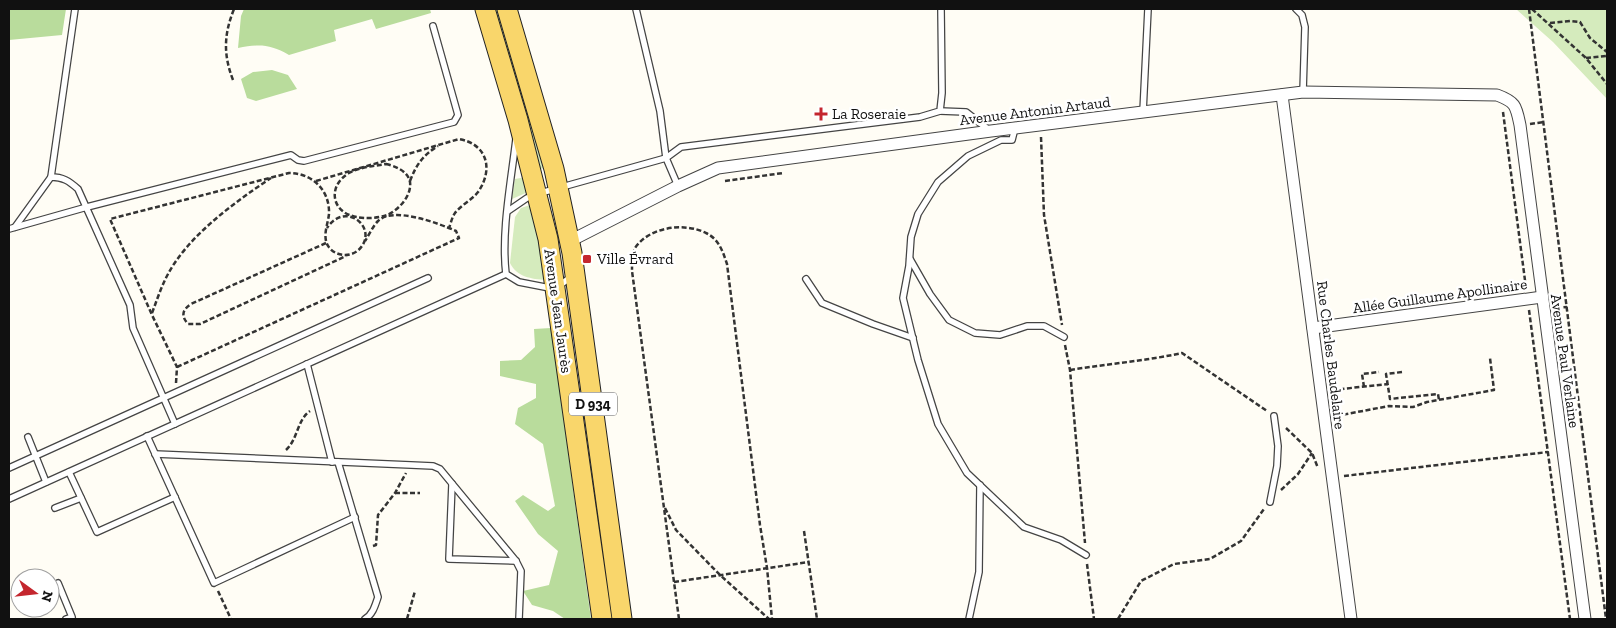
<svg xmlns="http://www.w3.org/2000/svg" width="1616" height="628" font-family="'Zilla Slab',serif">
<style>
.green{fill:#d5ebbd}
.forest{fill:#b9dc9c}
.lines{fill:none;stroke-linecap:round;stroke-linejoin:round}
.lane-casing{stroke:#444;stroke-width:8}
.street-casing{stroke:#444;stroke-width:13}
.primary-casing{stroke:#222;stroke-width:21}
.path{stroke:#333;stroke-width:2.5;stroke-dasharray:5 2.5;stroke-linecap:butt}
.lane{stroke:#fff;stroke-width:5.5}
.street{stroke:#fff;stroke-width:11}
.primary{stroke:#f9d66b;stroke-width:19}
.poi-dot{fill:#c4262e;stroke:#fff;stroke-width:2}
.labels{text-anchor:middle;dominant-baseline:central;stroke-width:5;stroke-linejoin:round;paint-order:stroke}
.shield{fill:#fff;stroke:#585858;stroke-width:1}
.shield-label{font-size:14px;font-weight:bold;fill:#111}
.street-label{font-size:15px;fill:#111;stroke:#fff}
.poi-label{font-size:15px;fill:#111;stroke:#fff;text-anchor:start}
</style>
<rect width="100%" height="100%" fill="#fffdf5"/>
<!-- green -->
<g class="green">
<path d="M493,9H501L546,168L539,169Z"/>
<path d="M1516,9H1607V99L1553,42Z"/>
<path d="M526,177L528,192L512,199L515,179Z"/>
<path d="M530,205L539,233L546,280C531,279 517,277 510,263L515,217L521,208Z"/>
</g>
<!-- forest -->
<g class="forest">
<path d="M9,9H66L62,35L9,40Z"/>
<path d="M244,9H430L431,13L376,29L372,19L334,30L336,41L289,55C270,44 259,44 238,48L241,16Z"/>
<path d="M272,70L288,75L297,89L256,101L247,98L241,79L253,72Z"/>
<path d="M551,328L591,619H565L553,611L532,605L523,591L549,585L558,551L538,534L515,501L523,495L548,511L555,506L543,444L515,424L518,408L536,398V384L500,376V361L521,360L535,347L534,329Z"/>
</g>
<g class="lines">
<!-- lane casing -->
<g class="lane-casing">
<g id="lane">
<path d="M636,9L660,111L666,158L678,186"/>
<path d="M1296,9L1302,15L1305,27L1303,92"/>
<path d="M940,111L966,112L989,130"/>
<path d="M1143,112L1148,9"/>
<path d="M1015,128L1012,140H1001L968,156L938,182L918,214L911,237L909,266L903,298L918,360L938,424L967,473L1024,527L1061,540L1086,555"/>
<path d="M516,139C511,182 501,232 506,274L519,282L555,289L572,276"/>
<path d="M51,177L75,9"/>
<path d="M508,211L527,198L537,194L666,158L681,147L920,117L940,111L942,93L941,9"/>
<path d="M15,227L51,177C63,177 69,181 78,189L130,305L133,328L175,424"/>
<path d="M9,229L87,207L291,155L298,160L304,161L454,122L458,115L433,26"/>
<path d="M910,259L930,294L949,320L975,333L1000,335L1027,326H1044L1064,337"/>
<path d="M806,279L822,303L873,324L913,338"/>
<path d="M307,364L332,462"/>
<path d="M147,436L214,583L355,517"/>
<path d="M28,437L46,482"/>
<path d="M155,454L411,465L433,466L440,469L516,561L521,571L519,619"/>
<path d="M338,462L378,597C375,606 373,614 365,619"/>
<path d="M9,468L428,278"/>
<path d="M69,472L97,532L175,497"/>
<path d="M452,484L449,559L516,561"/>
<path d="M9,499L506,274"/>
<path d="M1270,502L1277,466L1278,446L1274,416"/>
<path d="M55,508L81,498"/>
<path d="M58,583L72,617L66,619"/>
<path d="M969,619L979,572L980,485"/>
</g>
</g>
<!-- street casing -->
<g class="street-casing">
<g id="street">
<path d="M1282,95L1351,619"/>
<path d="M570,241L678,186L718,168L991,131L1303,92L1497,95C1516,102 1516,106 1520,125L1585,619"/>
<path d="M1313,328L1542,297"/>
</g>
</g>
<!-- primary casing -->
<g class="primary-casing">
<g id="primary">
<path d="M485,9L518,120L548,239L602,619"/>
<path d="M507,9L554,169L572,253L622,619"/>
</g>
</g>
<!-- path -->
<g class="path">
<path d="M1529,9L1606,619"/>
<path d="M1532,9L1586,58L1607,84"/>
<path d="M1550,23L1570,21L1580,22L1590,38L1607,52"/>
<path d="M1586,58L1607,56"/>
<path d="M233,80C223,54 224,34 234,9"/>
<path d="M1503,112L1526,288"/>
<path d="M1530,124L1544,122"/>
<path d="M1041,137L1044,215L1062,325"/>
<path d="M386,164C395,166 408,171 410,182C412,195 399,210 387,215C379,218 365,219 357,217C331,213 327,186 349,173C360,167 374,166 386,164Z"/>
<path d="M316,181L459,139C487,144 494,169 478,192C472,200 461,205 455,213C452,217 451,223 449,228"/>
<path d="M410,181C416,165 423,155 438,146"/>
<path d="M725,181L783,173"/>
<path d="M326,243L191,304C182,310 181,316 188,324H200L346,256"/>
<path d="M1556,308L1567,307"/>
<path d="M1529,310L1570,619"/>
<path d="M152,313C157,300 161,287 168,274C189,235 235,202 271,178"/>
<path d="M1065,345L1070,370L1085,543"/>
<path d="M177,367L459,238L456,231C438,223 393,206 378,221C373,226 369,235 365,241"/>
<path d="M1070,370C1107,364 1145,361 1182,353L1267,411"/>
<path d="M1402,372L1386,374L1390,399L1438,394L1439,400"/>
<path d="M176,383L177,367L152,315L110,219L289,173C312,173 330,190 329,214C328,223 324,232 326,241C330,257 353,260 362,246C376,226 345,201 327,228"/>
<path d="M1364,387L1362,374L1379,372"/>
<path d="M1332,390L1388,384"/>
<path d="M1336,416L1389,406L1413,407L1427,402L1494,390L1490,358"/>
<path d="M1286,428L1312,453L1318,468"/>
<path d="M286,450C298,439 297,420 310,411"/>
<path d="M1344,476L1548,452"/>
<path d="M1281,490L1298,474L1312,453"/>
<path d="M395,493H420"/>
<path d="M665,508L676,530L720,575L769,619"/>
<path d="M804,531L817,619"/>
<path d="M373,546L376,545L378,515L395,493L406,473"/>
<path d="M1087,564L1094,619"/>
<path d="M674,582L809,562"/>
<path d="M218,591L231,619"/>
<path d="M407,619L415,591"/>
<path d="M679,619L632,271C632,265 632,254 635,248C649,227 684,222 706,233C719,239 723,252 727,264L760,525L767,568L772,619"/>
<path d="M1118,619L1141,581L1174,564L1210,559L1241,541L1264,509"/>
</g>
<!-- lane -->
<use href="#lane" class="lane"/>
<!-- street -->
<use href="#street" class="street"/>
<!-- primary -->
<use href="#primary" class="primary"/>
</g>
<!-- markers -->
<g class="poi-dot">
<path d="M818.5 106.5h5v5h5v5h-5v5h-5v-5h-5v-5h5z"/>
<rect x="582" y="254" width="10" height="10" rx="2.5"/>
</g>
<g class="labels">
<!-- shield labels -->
<rect class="shield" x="569" y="392.5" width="48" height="23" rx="4"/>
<g class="shield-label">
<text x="593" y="404">D 934</text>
</g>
<!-- street labels -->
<g class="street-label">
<text transform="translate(1035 111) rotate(-7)">Avenue Antonin Artaud</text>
<text transform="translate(1440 296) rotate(-8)">Allée Guillaume Apollinaire</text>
<text transform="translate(558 311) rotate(82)">Avenue Jean Jaurès</text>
<text transform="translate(1331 355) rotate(83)">Rue Charles Baudelaire</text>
<text transform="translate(1565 361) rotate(82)">Avenue Paul Verlaine</text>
</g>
<!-- poi labels -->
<g class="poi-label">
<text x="832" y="114">La Roseraie</text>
<text x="597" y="259">Ville Évrard</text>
</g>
</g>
<!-- border -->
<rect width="1616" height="628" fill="none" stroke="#111111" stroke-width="20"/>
<!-- north arrow -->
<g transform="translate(35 593) rotate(105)"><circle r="24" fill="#ffffff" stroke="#a0a0a0"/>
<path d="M0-4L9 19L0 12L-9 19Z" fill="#c4262e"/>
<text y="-8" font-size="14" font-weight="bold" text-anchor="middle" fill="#111111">N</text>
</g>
</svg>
